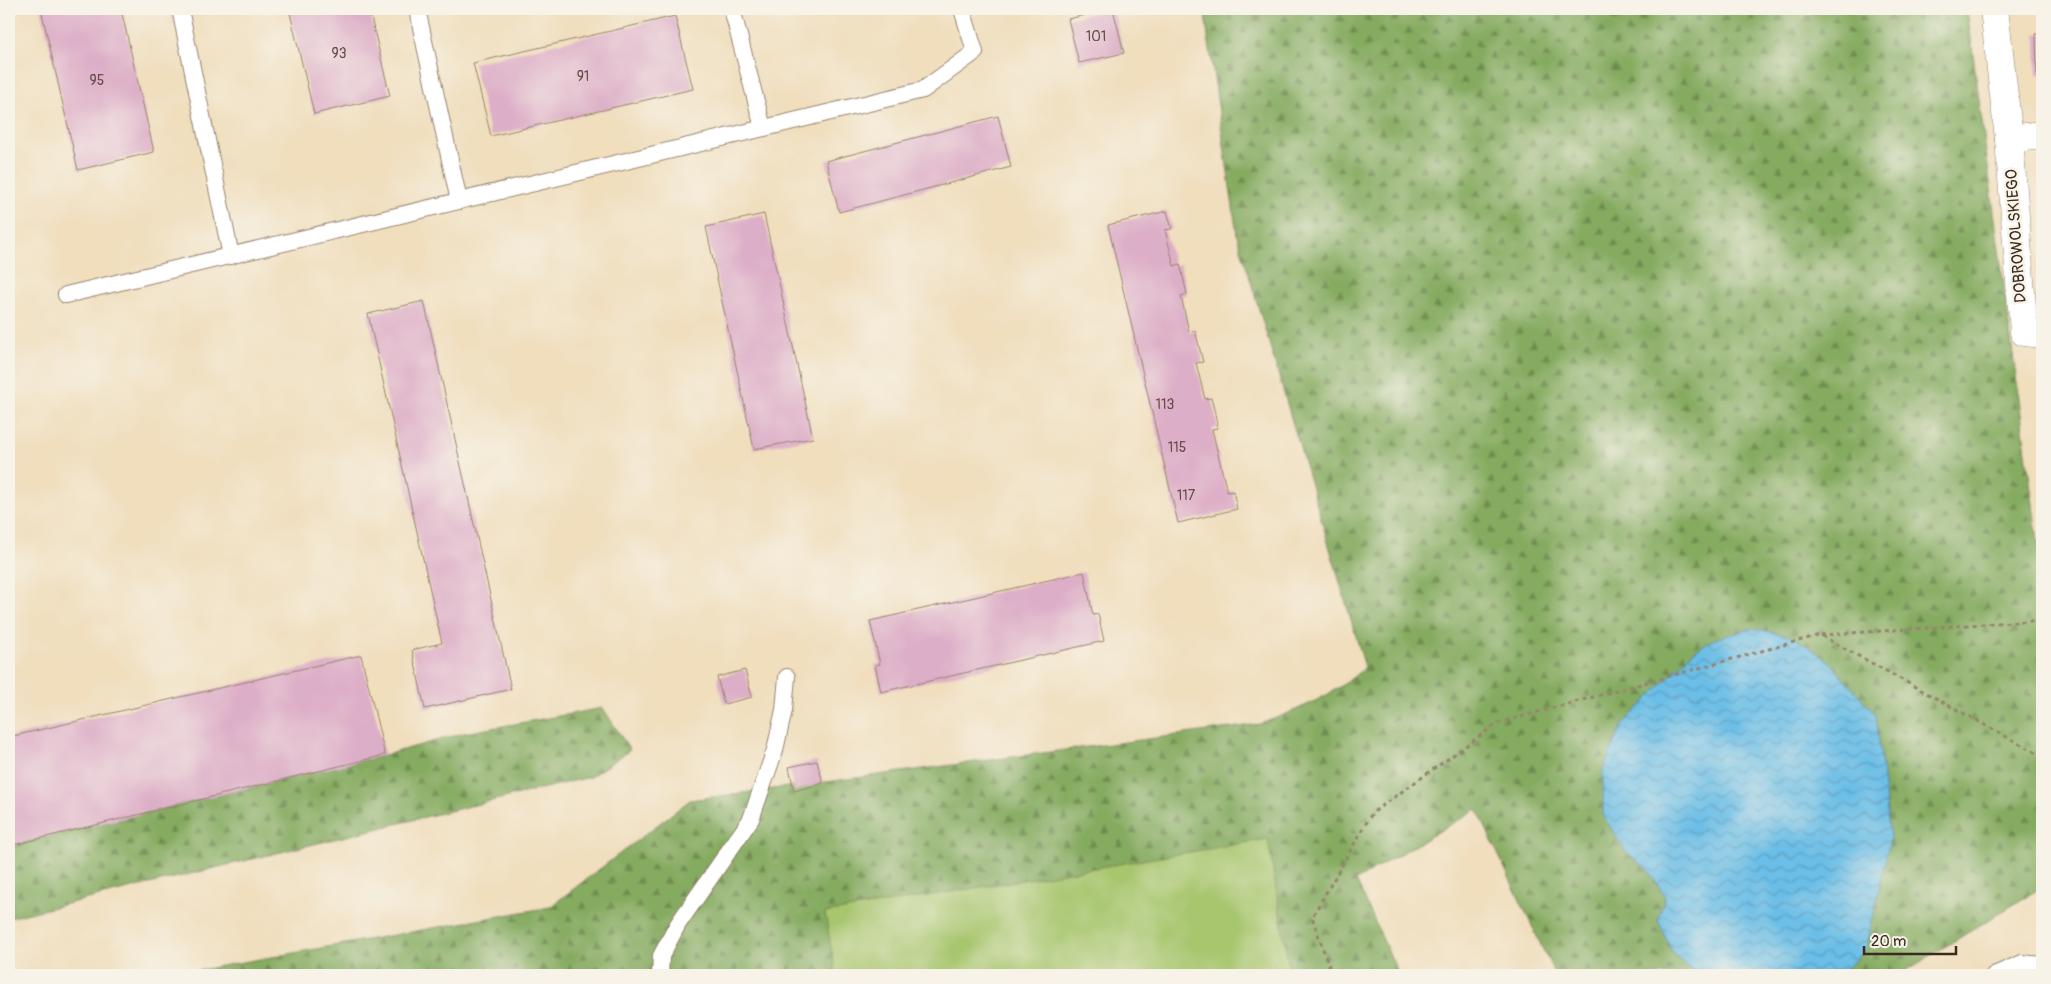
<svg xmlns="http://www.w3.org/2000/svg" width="2051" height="984" font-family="Pangolin,sans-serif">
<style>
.forest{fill:url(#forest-firs);stroke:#606a40}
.garden{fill:#a7c66e;stroke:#717846}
.water{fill:url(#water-waves);stroke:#537482}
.building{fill:#ddaec7}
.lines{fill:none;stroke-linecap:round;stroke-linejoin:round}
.service-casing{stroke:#96846e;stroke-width:18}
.minor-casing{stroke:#96846e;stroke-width:29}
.path{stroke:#96846e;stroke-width:3;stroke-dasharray:4 4;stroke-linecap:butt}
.service{stroke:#fff;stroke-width:16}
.minor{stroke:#fff;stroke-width:28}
.labels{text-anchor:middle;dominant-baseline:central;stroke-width:5;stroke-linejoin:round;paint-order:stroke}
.number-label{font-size:14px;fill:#644b48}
.street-label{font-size:16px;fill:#3b2a1e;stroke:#f7f3e8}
</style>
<defs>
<pattern id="forest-firs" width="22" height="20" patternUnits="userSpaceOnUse" patternTransform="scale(1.25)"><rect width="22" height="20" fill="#85ab61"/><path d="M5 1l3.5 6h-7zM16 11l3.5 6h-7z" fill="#6e8b4f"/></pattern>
<pattern id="water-waves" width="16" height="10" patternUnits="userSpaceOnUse" patternTransform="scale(1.25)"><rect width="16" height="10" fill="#6bbee7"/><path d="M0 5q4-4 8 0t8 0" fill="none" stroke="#599bbb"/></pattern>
</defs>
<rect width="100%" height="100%" fill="#f7f3e8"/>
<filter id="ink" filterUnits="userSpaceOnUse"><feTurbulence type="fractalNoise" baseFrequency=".02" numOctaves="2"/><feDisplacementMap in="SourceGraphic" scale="10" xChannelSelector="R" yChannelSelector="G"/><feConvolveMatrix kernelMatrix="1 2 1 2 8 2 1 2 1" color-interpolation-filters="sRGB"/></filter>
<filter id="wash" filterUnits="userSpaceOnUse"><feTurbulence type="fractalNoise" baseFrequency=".0096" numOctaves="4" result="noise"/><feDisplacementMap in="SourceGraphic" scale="20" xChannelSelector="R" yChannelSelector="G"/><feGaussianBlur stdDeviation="1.12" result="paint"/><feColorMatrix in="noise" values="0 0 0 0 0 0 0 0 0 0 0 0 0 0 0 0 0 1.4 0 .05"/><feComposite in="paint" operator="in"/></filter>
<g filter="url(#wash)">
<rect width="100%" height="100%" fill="#f0debd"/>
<!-- forest -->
<g class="forest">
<path d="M1204,9H1967L2040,557L2042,558V887L1899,975H1839L1866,950L1625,851L1648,870L1666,896L1658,920L1673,954L1699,975H1555L1477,809L1356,880L1399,975H171L550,907L690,800L1260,724C1298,710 1335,695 1365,667L1237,235Z"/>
<path d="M603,708L630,750L590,777L9,918V846L385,755L464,733Z"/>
</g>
<!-- garden -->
<path class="garden" d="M1268,839L1290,975H836L825,913Z"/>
<!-- water -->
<path class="water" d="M1753,628L1794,637L1829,661L1876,715L1890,839L1866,950L1839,975H1699L1673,954L1658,920L1665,896L1648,870L1625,851L1603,815V770L1623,724L1693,652L1714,639Z"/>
<g id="blocks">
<!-- building -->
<g class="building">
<path d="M41,9H121L154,152L78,170Z"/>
<path d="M289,9H369L390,96L314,114Z"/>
<path d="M1111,9H1113L1124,53L1079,63L1068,19Z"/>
<path d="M675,16L693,89L491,136L473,63Z"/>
<path d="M2036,34H2042V75H2037Z"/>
<path d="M998,116L1011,167L839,212L826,161Z"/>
<path d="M1167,211L1172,229L1165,230L1174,266L1180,264L1187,294L1181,296L1189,332L1195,330L1203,362L1196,363L1205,399L1211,398L1215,413L1218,428L1212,429L1227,492L1233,491L1237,509L1178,523L1108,225Z"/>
<path d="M764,214L813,438L754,449L706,227Z"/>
<path d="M424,301L511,689L425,709L412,650L442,643L368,314Z"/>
<path d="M1084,572L1093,615L1098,614L1104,641L881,692L875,665L880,664L870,621Z"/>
<path d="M361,655L385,755L9,846V737Z"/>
<path d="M745,670L752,697L724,704L717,677Z"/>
<path d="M817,761L823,783L794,791L789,767Z"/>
</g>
</g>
</g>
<g filter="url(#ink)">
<use href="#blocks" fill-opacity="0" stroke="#96846e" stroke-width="1"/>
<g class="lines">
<!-- service casing -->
<g class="service-casing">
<g id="service">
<path d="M180,9L231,256"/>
<path d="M417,9L459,201"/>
<path d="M732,9L763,128"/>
<path d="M66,295L923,90L975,52L962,9"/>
<path d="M660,975L661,956L678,924L751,819L775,750L784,710L787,677"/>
<path d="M1994,975L2022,963L2042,965"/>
</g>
</g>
<!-- minor casing -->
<g class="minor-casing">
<g id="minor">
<path d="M1994,9L2009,139L2024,332L2042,334"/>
<path d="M2009,139L2042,135"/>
</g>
</g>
<!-- path -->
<g class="path">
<path d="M1821,635L2042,620"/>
<path d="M1332,975L1312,917L1372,813L1498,723L1820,635L2042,756"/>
</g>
<!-- service -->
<use href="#service" class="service"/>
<!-- minor -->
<use href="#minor" class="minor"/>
</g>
</g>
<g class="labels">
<!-- number labels -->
<g class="number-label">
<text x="1096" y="36">101</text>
<text x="339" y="53">93</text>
<text x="583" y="76">91</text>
<text x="97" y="80">95</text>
<text x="1165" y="404">113</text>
<text x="1177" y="447">115</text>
<text x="1186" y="495">117</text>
</g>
<!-- street labels -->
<g class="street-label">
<text transform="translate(2016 236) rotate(-94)">DOBROWOLSKIEGO</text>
</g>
</g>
<!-- margin -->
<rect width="2051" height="984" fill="none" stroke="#f7f3e8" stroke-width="30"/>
<!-- scale -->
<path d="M1864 946v8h92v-8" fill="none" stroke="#3b2a1e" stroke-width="2.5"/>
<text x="1871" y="946" font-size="15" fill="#3b2a1e" stroke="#f7f3e8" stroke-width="4" paint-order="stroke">20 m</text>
</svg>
